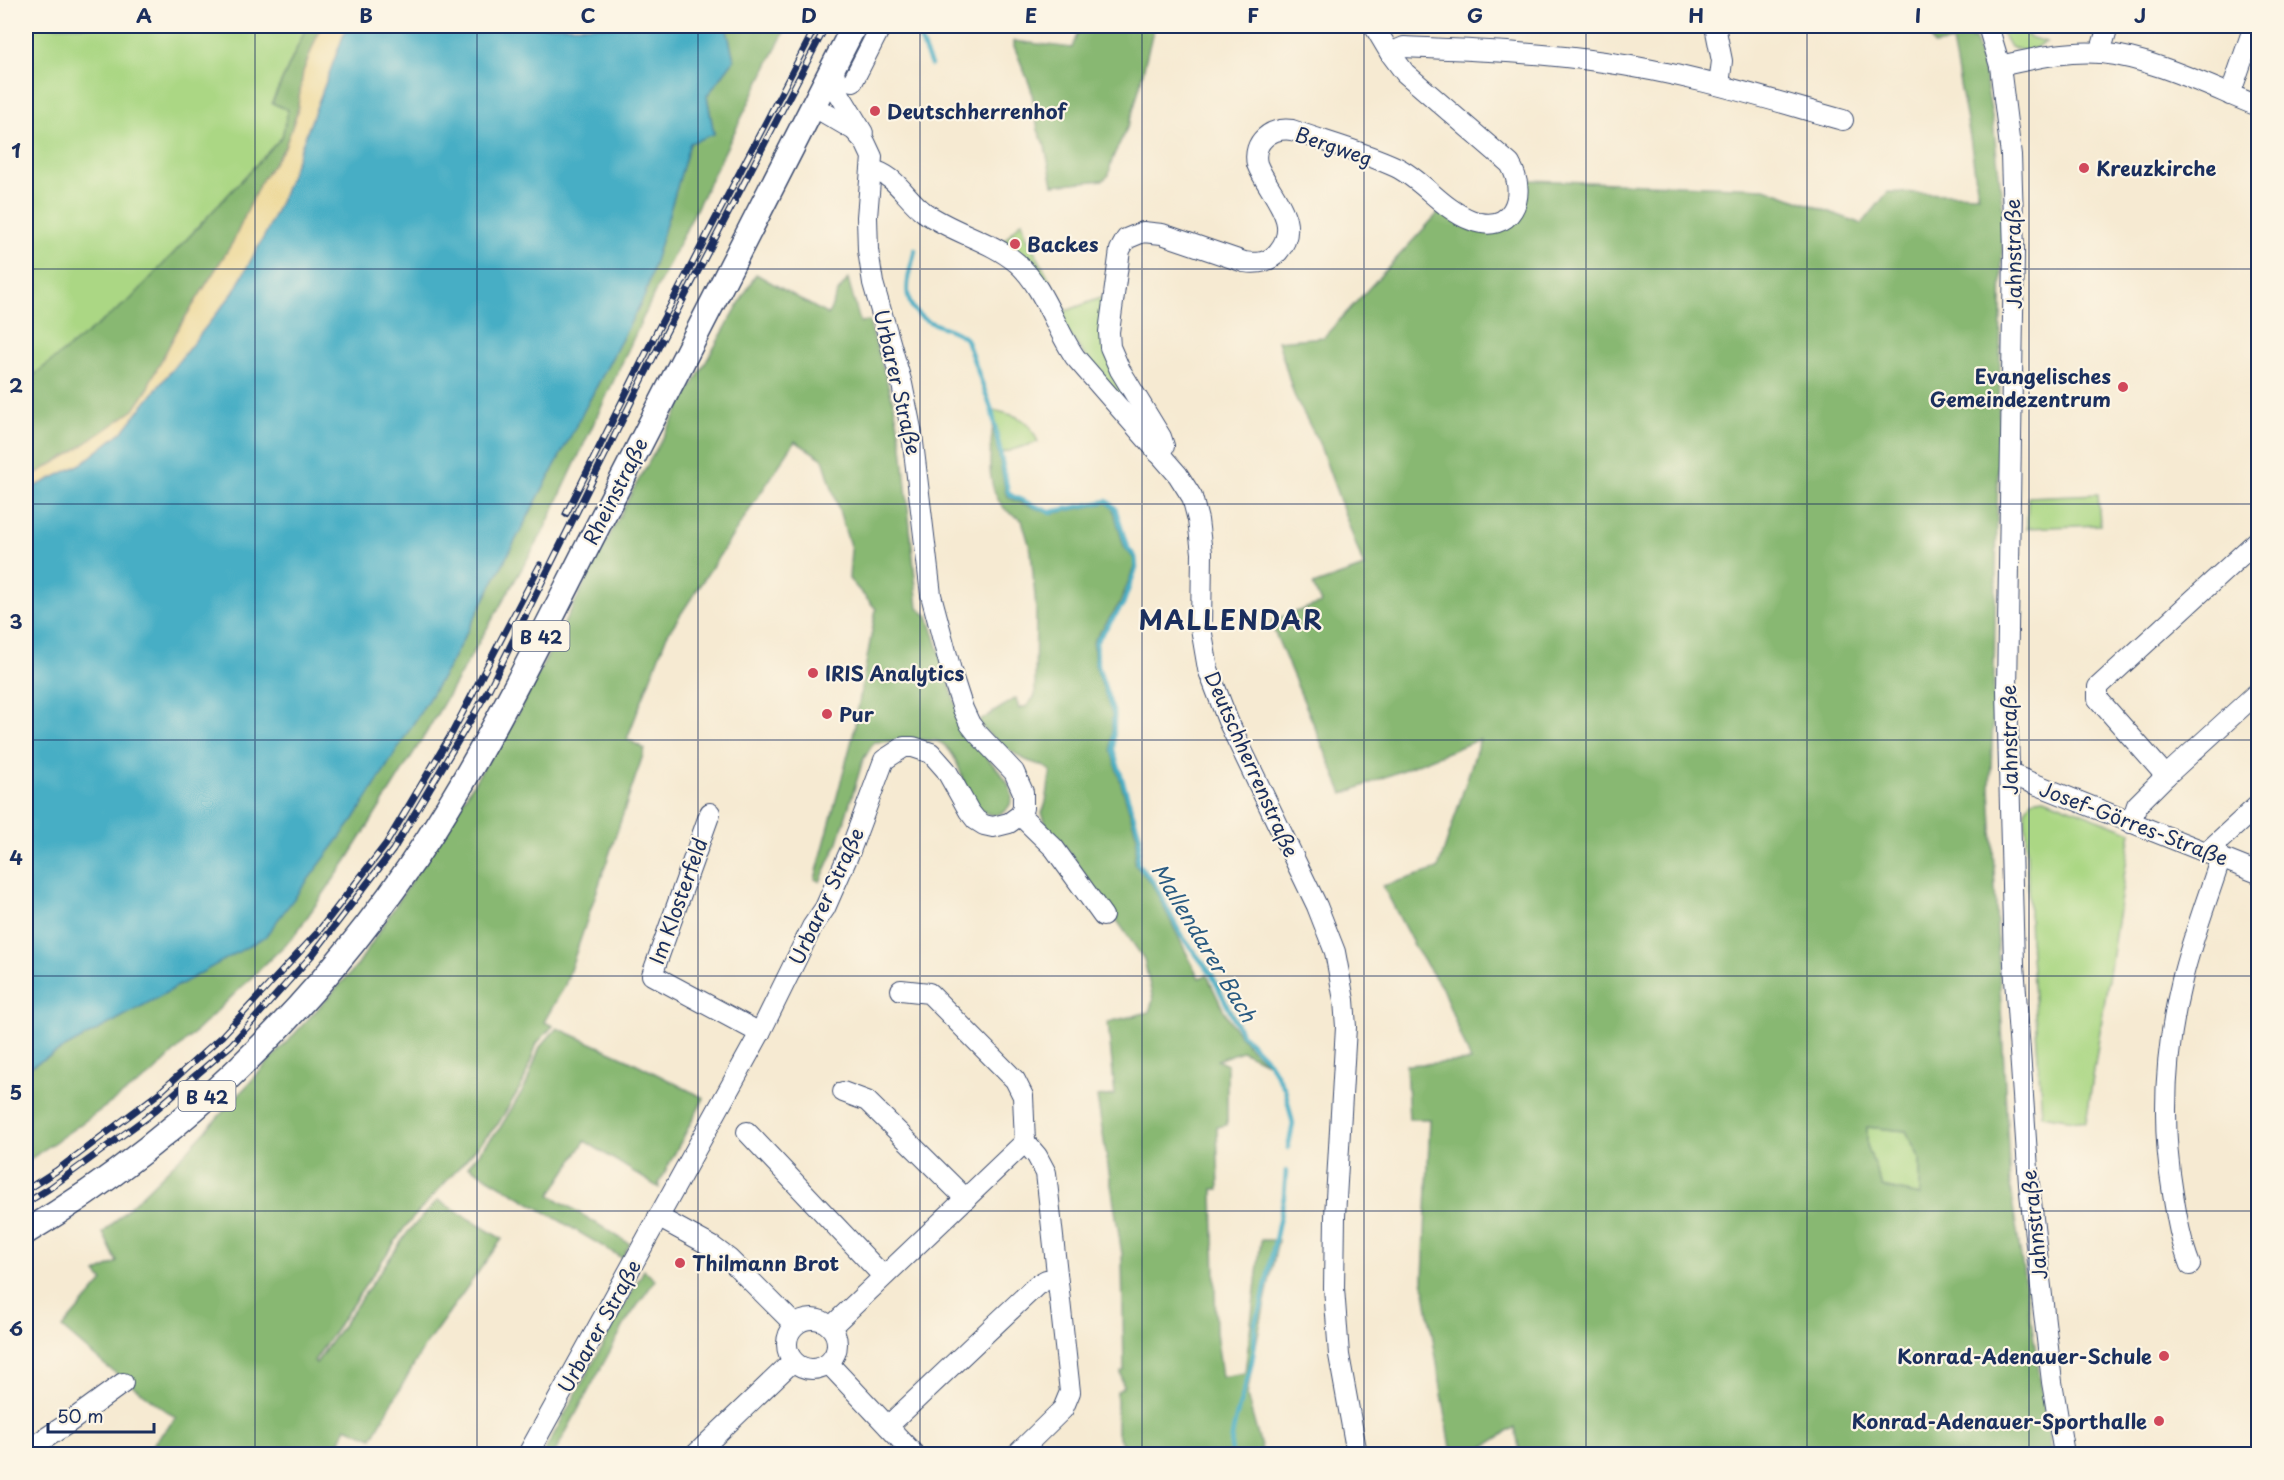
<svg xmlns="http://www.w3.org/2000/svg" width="2284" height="1480" font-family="'Playpen Sans',sans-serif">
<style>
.green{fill:#abd784;stroke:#638371;stroke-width:1.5}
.forest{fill:#88b872;stroke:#527468;stroke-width:1.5;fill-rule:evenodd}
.sand{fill:#eeda9e;stroke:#84847e;stroke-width:1.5}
.water{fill:#46aec5;stroke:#306e92;stroke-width:1.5}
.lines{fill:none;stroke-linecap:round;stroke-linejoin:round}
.stream{stroke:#46aec5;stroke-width:4.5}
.minor-casing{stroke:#3c4b6f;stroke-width:22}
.major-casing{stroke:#3c4b6f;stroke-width:27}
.minor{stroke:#fff;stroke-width:20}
.major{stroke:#fff;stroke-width:24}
.rail-casing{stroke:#1b2f5e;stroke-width:7}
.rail{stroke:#fcf5e5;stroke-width:4.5;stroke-dasharray:14;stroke-linecap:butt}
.grid{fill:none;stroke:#1b2f5e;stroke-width:1.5;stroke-opacity:0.55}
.poi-dot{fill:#d1495b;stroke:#fcf5e5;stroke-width:2}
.labels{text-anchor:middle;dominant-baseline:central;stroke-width:4.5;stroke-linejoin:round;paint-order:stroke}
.shield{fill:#fcf5e5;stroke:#5e6a86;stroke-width:1.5}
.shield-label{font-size:18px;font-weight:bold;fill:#1b2f5e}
.poi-label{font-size:20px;font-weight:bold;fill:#1b2f5e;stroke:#fcf5e5;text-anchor:start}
.street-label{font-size:20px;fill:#1b2f5e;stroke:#fcf5e5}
.water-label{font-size:21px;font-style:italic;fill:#2a5b82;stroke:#fcf5e5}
.district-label{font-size:26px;font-weight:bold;letter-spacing:1.5px;fill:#1b2f5e;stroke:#fcf5e5}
.neatline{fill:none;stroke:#1b2f5e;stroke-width:2}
.grid-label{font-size:20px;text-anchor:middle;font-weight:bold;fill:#1b2f5e}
</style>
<rect width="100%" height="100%" fill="#fcf5e5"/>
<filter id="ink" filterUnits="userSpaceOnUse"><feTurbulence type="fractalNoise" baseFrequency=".0167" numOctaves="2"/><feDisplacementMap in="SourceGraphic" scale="12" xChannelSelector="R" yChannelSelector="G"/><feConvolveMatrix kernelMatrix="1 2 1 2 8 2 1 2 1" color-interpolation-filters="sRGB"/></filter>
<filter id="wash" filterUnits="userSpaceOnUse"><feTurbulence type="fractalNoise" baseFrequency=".008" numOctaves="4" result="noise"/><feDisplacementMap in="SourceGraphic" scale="24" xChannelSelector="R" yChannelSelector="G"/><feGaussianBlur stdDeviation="1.35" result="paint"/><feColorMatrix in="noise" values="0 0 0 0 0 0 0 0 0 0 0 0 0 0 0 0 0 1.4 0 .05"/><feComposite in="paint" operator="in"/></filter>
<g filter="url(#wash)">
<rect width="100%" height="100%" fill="#f6ead2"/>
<!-- green -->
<g class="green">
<path d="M26,26H307L272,102L289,110L282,137L131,299L26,381Z"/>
<path d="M1998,26H2019L2029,37L2046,42L2028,52L2010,47Z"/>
<path d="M1022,221L1026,235L1066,311L1106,296L1102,333L1156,437L1085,356L1002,243Z"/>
<path d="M993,410C1018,416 1028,417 1038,442L1002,453Z"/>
<path d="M2098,494L2100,525L2027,528L2028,497Z"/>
<path d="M2044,798L2131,832L2086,1122L2042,1115L2030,941L2025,811L2031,800Z"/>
<path d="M1867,1127L1906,1131L1920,1159V1195L1882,1187L1867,1145Z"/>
</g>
<!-- forest -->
<g class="forest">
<path d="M307,26H321L303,72L297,113L285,147L260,183L233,242L178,329L149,384L150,385L134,410L70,454L26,479V381L131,299L282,137L288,110L272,103Z"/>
<path d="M726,26H787L656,290L542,534L426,733L347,860L294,936L152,1074L26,1162V1069L155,999L354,819L449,666L645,295L690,143L714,133L707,96L734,60Z"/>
<path d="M1080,26H1155C1145,56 1141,89 1130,120C1124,139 1110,155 1109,175L1103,180L1053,185L1045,146L1038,130L1031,88L1014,46V41L1072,48Z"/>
<path d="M1937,26H1967L1971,38H1975L1985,77L1993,122L2003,210L1993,722L1990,788L2010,1187L2052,1454H1520L1515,1427L1473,1454H1452L1423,1279L1430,1119H1409L1406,1065L1471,1061L1442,988L1416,949L1383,886L1438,869L1480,739L1343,794L1270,621L1321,603L1313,585L1364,567L1319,443L1294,395L1278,341L1324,337L1442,209L1470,230L1525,203L1527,180L1765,188L1862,224L1888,192L1978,195L1970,137L1952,42L1934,45L1930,36L1939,31ZM1867,1127L1906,1131L1920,1159V1195L1882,1187L1867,1145Z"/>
<path d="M756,274L828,315L838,292L848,279L860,322L869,321L894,405L902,446L918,608L928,616C937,643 946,671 954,699C958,710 960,723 966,733C977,754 1004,768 1011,791C1016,807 999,821 984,812C959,797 965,752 937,741C933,740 928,741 924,740C906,737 892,743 874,742L863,760L838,842L820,882L815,879L853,736L876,609L849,579L851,549L823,459L795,441L667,635L627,739L645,749L565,985L544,1022L553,1026L537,1043L523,1083L498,1124L405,1227L314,1361L316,1363L408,1232L438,1200L502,1239L424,1347L372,1438L346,1427L335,1454H144L176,1418L106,1366L62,1328L103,1281L96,1273L117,1262L103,1233L184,1154L357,966L495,750L503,742L633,490Z"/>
<path d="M993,425L1006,494L1011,499L1051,514L1107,503L1113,509L1124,547L1134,559V567L1120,603L1093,642L1095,665L1112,715L1111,751L1137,837L1134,864L1152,884L1199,978L1207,975C1224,1013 1234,1036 1267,1063L1242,1051L1217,1060L1227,1065V1125L1217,1127L1219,1189H1213L1216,1332L1222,1377L1245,1373L1261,1240H1278L1253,1359L1247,1396L1263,1454H1127L1117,1433V1392L1123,1387L1121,1372L1124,1370L1122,1254L1097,1097L1115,1095L1108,1022L1149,1012L1153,1000L1144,959L1058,836L1048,829L1042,813C1049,800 1047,786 1051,771C1044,764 1033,764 1024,759C1007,749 990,738 978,722L1016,698L1019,709L1027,706L1035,696L1036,608L1031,551L1022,520C1017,517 1011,514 1006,510C984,488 990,452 993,425Z"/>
<path d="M557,1028L627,1059L704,1098L659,1183V1188L585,1141L550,1195L630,1244L622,1258L468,1166L500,1128L526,1085L540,1047Z"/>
<path d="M644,1270L655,1280L626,1322L554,1454H543Z"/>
</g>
<!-- sand -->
<path class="sand" d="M321,26H347L284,193L267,231L233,293L124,430L81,464L26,491V479L70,454L134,410L150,386L149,384L178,329L233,242L260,183L285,147L297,113L303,72Z"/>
<!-- water -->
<path class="water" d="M347,26H726L734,60L707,96L714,134L690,143L645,295L449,666L354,819L265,937L155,999L26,1069V491L81,464L124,430L233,293L267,231L284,193Z"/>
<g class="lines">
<!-- stream -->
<g class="stream">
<path d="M912,26L918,34L931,65"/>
<path d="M915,250C908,279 897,308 932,323C943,328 957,330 966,339L992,411L1008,492L1012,496L1050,512L1107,501L1115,508L1127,547L1135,557L1136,568L1123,604L1096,642L1097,664L1114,715L1113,750L1140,837L1137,863L1154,883L1181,935L1212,975L1241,1033L1269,1062L1285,1089L1293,1124L1288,1148"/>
<path d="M1231,1454C1230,1419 1250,1385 1254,1349C1256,1333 1252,1322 1261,1308L1284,1197L1286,1171"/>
</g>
</g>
</g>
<g filter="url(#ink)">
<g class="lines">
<!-- minor casing -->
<g class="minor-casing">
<g id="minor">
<path d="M1374,26L1390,53L1404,47C1470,50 1537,52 1604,62C1685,73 1764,98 1843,120"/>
<path d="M1715,26L1722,61L1719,85"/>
<path d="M1988,26L2000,66L2011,155L2014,251L2007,690L2014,964L2029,1184L2052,1382L2064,1454"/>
<path d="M2100,53L2108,26"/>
<path d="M2000,66C2032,59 2067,50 2101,53C2152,58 2210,87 2258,106"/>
<path d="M833,68L840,95L863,133"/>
<path d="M853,81L881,26"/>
<path d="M2230,95L2254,26"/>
<path d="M872,170C895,174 906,199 924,212C953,233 990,240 1017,263C1044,287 1055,328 1075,357L1178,475L1192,497L1198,520L1202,553L1201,628L1208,669L1228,721L1317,906L1335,952L1344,1000L1346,1027L1335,1216L1334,1288L1339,1355L1357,1454"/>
<path d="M1158,453L1164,446L1161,437L1120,370L1110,347L1109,332L1120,250L1126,239L1143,232L1162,234L1244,262C1257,264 1269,263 1278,252C1304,222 1268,193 1257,164C1252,142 1271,127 1292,130C1326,142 1364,152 1396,167C1423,180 1442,209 1471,220C1511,236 1529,196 1510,164L1405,73L1390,53"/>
<path d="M2010,774L2258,873"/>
<path d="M2166,776L2098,699V687L2258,540"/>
<path d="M710,813L652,975L760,1033"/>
<path d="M1020,815L1054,848L1103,916"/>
<path d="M2131,823L2137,805L2166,776L2258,692"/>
<path d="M2207,852L2258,805"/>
<path d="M843,1092L867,1101L966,1199"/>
<path d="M747,1132L883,1276"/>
<path d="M658,1217L713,1247L729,1259L795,1325"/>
<path d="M2190,1265C2181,1242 2177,1219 2173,1194C2161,1123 2165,1050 2182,980C2192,938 2208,898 2221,857"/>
<circle cx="812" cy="1344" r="25"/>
<path d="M831,1327L1025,1142L1023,1096L1015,1080L929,993L901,990"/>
<path d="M829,1364L914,1454"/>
<path d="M888,1426L1037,1285L1046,1280L1057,1279"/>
<path d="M26,1451L64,1426L123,1383"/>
<path d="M528,1454L760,1033L812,927L825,908L850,851L884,760L904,747H913L931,753L946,770L969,811L976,820L984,825L993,827L1009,823L1020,815L1023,808V792L1014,772L977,733L970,724L963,709L953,678L931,595L912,434L902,384L873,283L868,250L867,217L872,157L865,142L854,130L813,106"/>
<path d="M696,1454L793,1361"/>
<path d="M1017,1454L1063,1409L1070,1392L1046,1173L1037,1156L1025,1142"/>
</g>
</g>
<!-- major casing -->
<g class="major-casing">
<path id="major" d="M26,1232C195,1131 346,976 448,807C510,705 561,596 616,491C695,336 776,181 854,26"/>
</g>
<!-- minor -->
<use href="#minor" class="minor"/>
<!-- major -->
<use href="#major" class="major"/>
<!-- rail casing -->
<g class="rail-casing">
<g id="rail">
<path d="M566,514L654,337L816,26"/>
<path d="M26,1190L56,1171L159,1093L222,1036L318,932L386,844L452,733L540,565"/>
<path d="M26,1203L50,1188L146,1118L231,1045L313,954L393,850L489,689L661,342L826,26"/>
</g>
</g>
<!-- rail -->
<use href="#rail" class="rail"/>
</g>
</g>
<!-- grid -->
<path class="grid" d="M255,26V1454M477,26V1454M698,26V1454M920,26V1454M1142,26V1454M1364,26V1454M1586,26V1454M1807,26V1454M2029,26V1454M26,269H2258M26,504H2258M26,740H2258M26,976H2258M26,1211H2258"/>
<!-- markers -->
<g class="poi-dot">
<circle cx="875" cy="111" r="6"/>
<circle cx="2084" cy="168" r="6"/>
<circle cx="1015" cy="244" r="6"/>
<circle cx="2123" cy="387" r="6"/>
<circle cx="813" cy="673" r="6"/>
<circle cx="827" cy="714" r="6"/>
<circle cx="680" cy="1263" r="6"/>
<circle cx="2164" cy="1356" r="6"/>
<circle cx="2159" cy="1421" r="6"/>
</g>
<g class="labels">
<!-- shield labels -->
<g class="shield">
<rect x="512.5" y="621" width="57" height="30" rx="4.5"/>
<rect x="178.5" y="1081" width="57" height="30" rx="4.5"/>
</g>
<g class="shield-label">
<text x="541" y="636">B 42</text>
<text x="207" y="1096">B 42</text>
</g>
<!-- poi labels -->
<g class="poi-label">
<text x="887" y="111">Deutschherrenhof</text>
<text x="2096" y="168">Kreuzkirche</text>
<text x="1027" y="244">Backes</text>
<text x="2111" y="376" text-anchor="end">Evangelisches<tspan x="2111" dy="23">Gemeindezentrum</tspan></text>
<text x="825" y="673">IRIS Analytics</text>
<text x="839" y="714">Pur</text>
<text x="692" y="1263">Thilmann Brot</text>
<text x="2152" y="1356" text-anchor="end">Konrad-Adenauer-Schule</text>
<text x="2147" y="1421" text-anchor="end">Konrad-Adenauer-Sporthalle</text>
</g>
<!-- street labels -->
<g class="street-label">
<text transform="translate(1334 146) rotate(19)">Bergweg</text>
<text transform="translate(2013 254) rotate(-91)">Jahnstraße</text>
<text transform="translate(898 382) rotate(77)">Urbarer Straße</text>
<text transform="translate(615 491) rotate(-63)">Rheinstraße</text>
<text transform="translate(2009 740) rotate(-91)">Jahnstraße</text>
<text transform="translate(1252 764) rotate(66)">Deutschherrenstraße</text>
<text transform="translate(2134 823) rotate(21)">Josef-Görres-Straße</text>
<text transform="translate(826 896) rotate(-65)">Urbarer Straße</text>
<text transform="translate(678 901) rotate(-70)">Im Klosterfeld</text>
<text transform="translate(2034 1225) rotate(-96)">Jahnstraße</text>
<text transform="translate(599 1326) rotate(-61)">Urbarer Straße</text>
</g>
<!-- water labels -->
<g class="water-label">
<text transform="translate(1205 942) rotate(59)">Mallendarer Bach</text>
</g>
<!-- district labels -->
<g class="district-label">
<text x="1231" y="619">MALLENDAR</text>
</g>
</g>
<!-- margin -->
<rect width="2284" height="1480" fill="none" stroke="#fcf5e5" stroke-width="66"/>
<!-- scale -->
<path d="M48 1423v9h106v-9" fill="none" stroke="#1b2f5e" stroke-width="3"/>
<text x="57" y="1423" font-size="18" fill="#1b2f5e" stroke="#fcf5e5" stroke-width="4.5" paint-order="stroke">50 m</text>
<rect x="33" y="33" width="2218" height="1414" class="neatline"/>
<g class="grid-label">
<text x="144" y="23">A</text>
<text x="366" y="23">B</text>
<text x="588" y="23">C</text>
<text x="809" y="23">D</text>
<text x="1031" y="23">E</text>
<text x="1253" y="23">F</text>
<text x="1475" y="23">G</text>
<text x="1696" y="23">H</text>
<text x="1918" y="23">I</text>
<text x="2140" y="23">J</text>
<text x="16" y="158">1</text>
<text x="16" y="393">2</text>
<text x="16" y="629">3</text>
<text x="16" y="865">4</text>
<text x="16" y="1100">5</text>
<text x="16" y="1336">6</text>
</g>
</svg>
